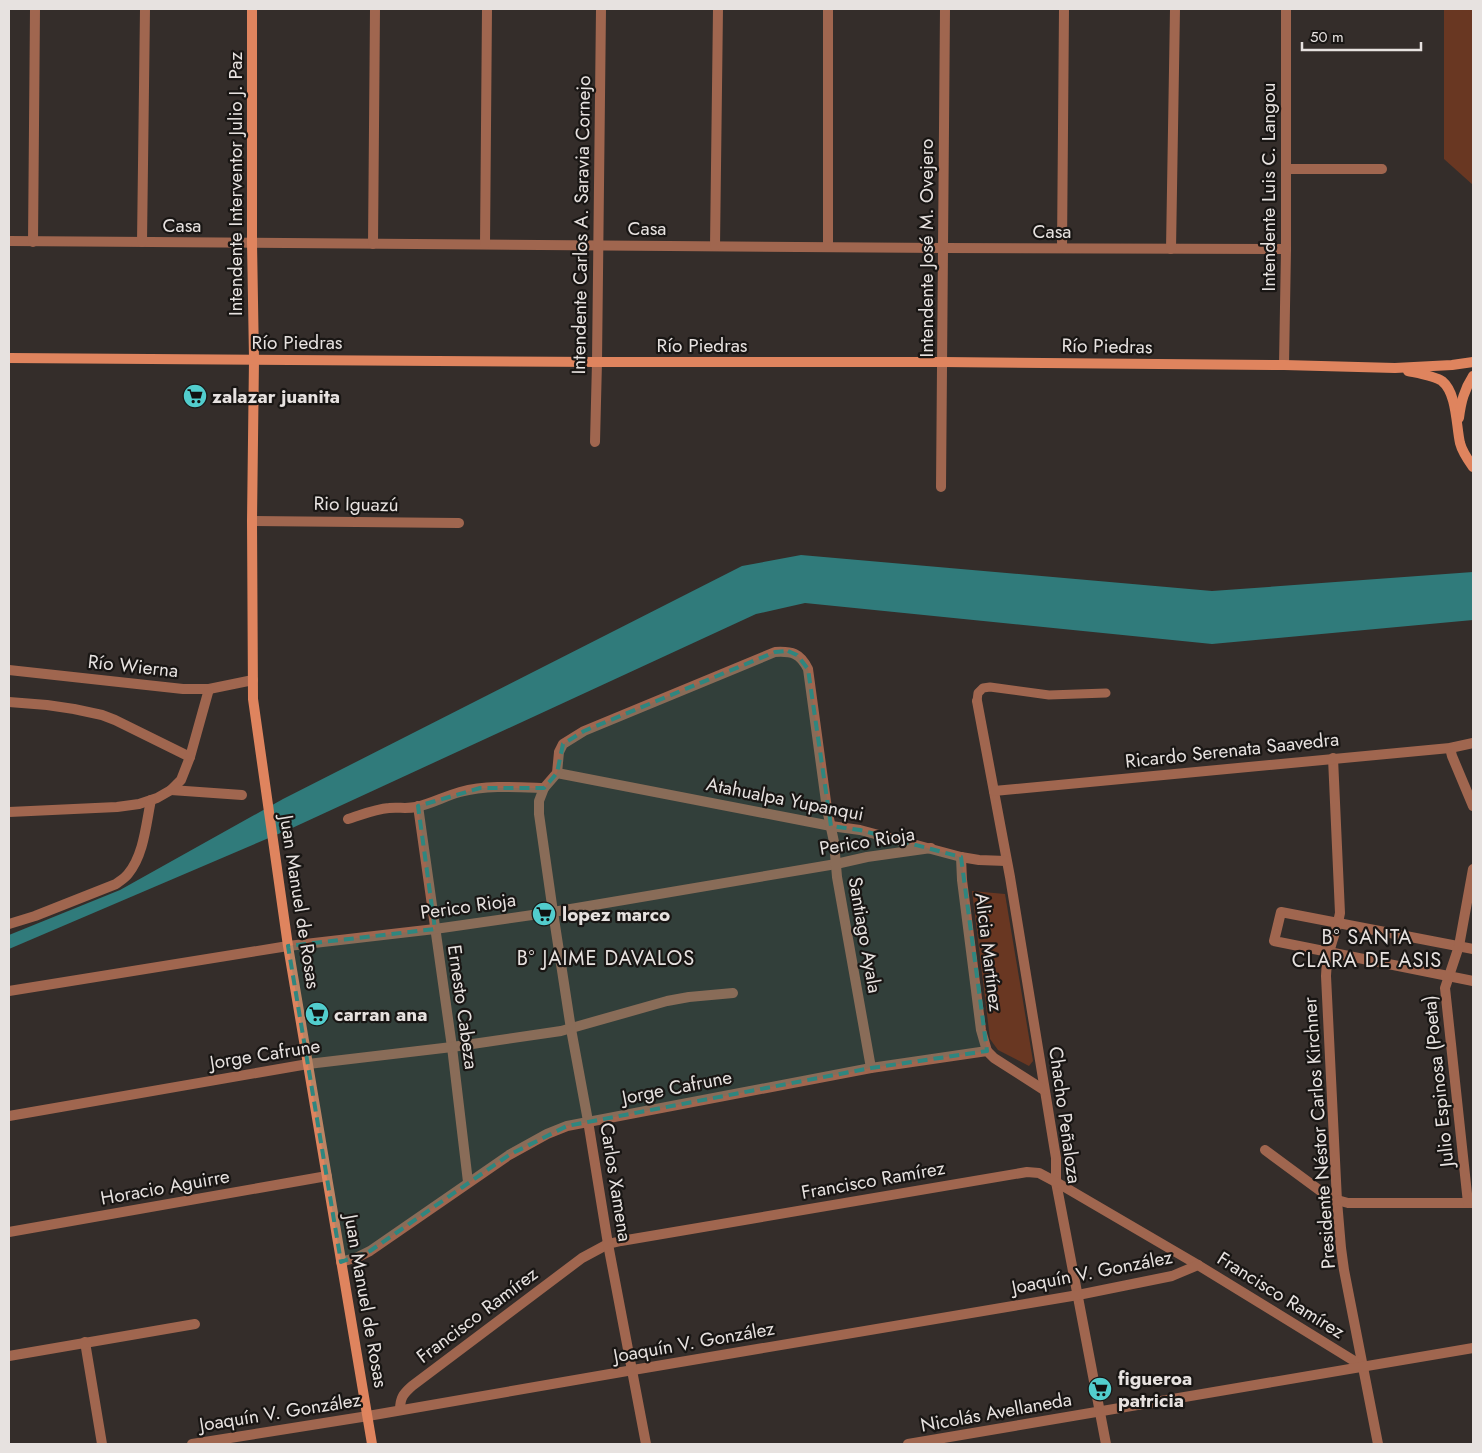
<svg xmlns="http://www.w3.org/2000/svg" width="1482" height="1453" font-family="Jost,sans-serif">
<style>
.green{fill:#693722}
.water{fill:#307b7b}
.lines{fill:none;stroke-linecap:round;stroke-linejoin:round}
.lane{stroke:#a0664f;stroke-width:9}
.street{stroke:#a0664f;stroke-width:10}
.secondary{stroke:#df845e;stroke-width:10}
.marked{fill:#2f867f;fill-opacity:0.2;stroke:#2f867f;stroke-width:4;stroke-dasharray:10 6;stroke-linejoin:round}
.labels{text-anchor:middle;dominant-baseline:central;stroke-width:4.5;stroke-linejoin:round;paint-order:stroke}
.street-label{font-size:19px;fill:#e7e2e0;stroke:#191614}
.poi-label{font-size:19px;font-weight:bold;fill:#e7e2e0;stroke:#191614;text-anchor:start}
.neighbourhood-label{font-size:20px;letter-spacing:1px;fill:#e7e2e0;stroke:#191614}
</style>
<rect width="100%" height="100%" fill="#342d2a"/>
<!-- green -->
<g class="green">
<path d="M1444,9H1473V185L1444,159Z"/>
<path d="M972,891L1005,894L1033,1061L1029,1066L998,1050L990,1039Z"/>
</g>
<!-- water -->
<path class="water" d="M801,555L1212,591L1473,572V620L1212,644L805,603L756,614L290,829L9,949V935L120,890L283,799L742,566Z"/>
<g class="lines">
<!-- lane -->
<path class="lane" d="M977,701L978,693L983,688L990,687L1049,695L1106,693"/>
<!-- street -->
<g class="street">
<path d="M828,9V247"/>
<path d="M1286,169H1382"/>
<path d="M9,241L944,248L1286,249"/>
<path d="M33,242L35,9"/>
<path d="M142,242L145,9"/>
<path d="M373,244L375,9"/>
<path d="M485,244L487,9"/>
<path d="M715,246L718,9"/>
<path d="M1062,248L1064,9"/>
<path d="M1171,249L1175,9"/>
<path d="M1284,365L1286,249V9"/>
<path d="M595,442L597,362L601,9"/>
<path d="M941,487L945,9"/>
<path d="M252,521L459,523"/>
<path d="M9,670L183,689H209L253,680"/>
<path d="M977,701L1010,877L1056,1158V1182L1106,1444"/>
<path d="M9,702L47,705L74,709L102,715L115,720L190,757"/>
<path d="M1450,748L1452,756L1473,806"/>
<path d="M1333,758L1340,913C1336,935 1326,952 1326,976L1337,1201L1341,1248L1344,1270L1378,1444"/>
<path d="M557,773L831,826L860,830L961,857L979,860L1006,861"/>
<path d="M171,790L242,795"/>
<path d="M994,791L1450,748L1473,743"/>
<path d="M418,806L452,1047L468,1182"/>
<path d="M9,812L117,807L139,804L157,798L171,790L181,780L190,757L209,689"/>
<path d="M348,819C361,815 375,809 389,808C398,807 407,809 416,807C431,804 445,796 460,792C487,785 516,787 544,788"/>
<path d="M961,857L962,880L981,1030L987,1051"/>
<path d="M9,924L35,916L116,884C120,881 125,878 128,874C144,855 146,824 151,800"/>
<path d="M1473,949L1281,912L1274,941L1473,981"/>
<path d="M9,991L288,946L435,929L553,912L836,864L867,857L931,848"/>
<path d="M9,1116L308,1064L452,1047L561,1031L667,1001L689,997L733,993"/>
<path d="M1265,1150L1330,1198L1348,1203H1473"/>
<path d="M1468,1203L1445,988L1459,946L1473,869"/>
<path d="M9,1232L327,1176"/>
<path d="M341,1262L358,1257L370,1251L509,1155L547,1134L567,1126L871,1068L987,1051L994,1058L1044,1090"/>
<path d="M85,1342L102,1444"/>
<path d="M9,1356L195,1324"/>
<path d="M400,1410C400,1398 403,1394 412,1386L582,1258L608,1244L621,1241L1027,1172L1039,1173L1056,1182L1198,1265L1364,1367"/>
<path d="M192,1444L368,1416L633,1370L1078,1295L1172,1276L1198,1265"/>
<path d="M646,1444L608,1244L588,1121L571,1029L553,912L539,814V801L544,788L557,773L559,752L563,744L584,731L775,652C792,651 800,653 808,669L827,809L834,842L837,877L871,1068"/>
<path d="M908,1444L1473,1348"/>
</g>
<!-- secondary -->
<g class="secondary">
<path d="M252,9V243L254,359L252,521L253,699L288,946L372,1444"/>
<path d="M9,358L597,362H943L1284,365L1395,368L1452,365L1473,362"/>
<path d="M1408,371C1417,373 1435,376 1442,381C1457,393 1456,425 1460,443C1462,451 1468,460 1473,467"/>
<path d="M1459,418C1461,402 1464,390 1473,376"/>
</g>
</g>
<!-- marked area -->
<path class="marked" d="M788,651L797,655L808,669L831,826L860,830L961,857L987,1051L871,1068L567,1126L509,1155L370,1251L341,1262L288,946L435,929L418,806L480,788H544L557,773L563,744L584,731L775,652Z"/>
<!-- icons -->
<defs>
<g id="supermarket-disc" transform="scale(1.25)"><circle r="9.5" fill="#52cdcd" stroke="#191614"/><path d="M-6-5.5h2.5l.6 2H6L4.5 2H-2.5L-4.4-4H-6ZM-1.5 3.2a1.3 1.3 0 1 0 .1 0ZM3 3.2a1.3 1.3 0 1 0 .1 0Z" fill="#111"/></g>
</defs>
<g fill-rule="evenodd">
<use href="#supermarket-disc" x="195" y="396"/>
<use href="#supermarket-disc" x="544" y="914"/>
<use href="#supermarket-disc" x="317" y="1014"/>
<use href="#supermarket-disc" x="1100" y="1389"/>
</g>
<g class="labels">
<!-- street labels -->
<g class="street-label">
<text transform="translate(235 184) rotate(-90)">Intendente Interventor Julio J. Paz</text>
<text transform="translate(1268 187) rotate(-90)">Intendente Luis C. Langou</text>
<text x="182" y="225">Casa</text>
<text transform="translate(581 225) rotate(-89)">Intendente Carlos A. Saravia Cornejo</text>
<text x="647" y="228">Casa</text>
<text x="1052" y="231">Casa</text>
<text transform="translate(926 248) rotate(-90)">Intendente José M. Ovejero</text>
<text x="297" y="342">Río Piedras</text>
<text x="702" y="345">Río Piedras</text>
<text transform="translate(1107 346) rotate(1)">Río Piedras</text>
<text transform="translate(356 504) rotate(1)">Rio Iguazú</text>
<text transform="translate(133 666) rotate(6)">Río Wierna</text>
<text transform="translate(1232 750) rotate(-6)">Ricardo Serenata Saavedra</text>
<text transform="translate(785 799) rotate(11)">Atahualpa Yupanqui</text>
<text transform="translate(867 841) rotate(-9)">Perico Rioja</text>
<text transform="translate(300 902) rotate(81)">Juan Manuel de Rosas</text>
<text transform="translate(468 906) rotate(-8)">Perico Rioja</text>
<text transform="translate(865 935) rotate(80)">Santiago Ayala</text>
<text transform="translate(989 952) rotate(83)">Alicia Martínez</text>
<text transform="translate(463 1007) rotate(82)">Ernesto Cabeza</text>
<text transform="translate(265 1054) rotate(-9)">Jorge Cafrune</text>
<text transform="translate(1438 1081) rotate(-96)">Julio Espinosa (Poeta)</text>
<text transform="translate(677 1087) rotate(-11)">Jorge Cafrune</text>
<text transform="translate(1065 1115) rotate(82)">Chacho Peñaloza</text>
<text transform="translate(1319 1133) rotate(-94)">Presidente Néstor Carlos Kirchner</text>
<text transform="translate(873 1180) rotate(-10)">Francisco Ramírez</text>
<text transform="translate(616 1182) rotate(81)">Carlos Xamena</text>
<text transform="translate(165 1187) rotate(-10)">Horacio Aguirre</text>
<text transform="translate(1092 1272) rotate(-11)">Joaquín V. González</text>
<text transform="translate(1281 1295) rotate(32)">Francisco Ramírez</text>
<text transform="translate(366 1301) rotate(80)">Juan Manuel de Rosas</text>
<text transform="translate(477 1315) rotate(-37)">Francisco Ramírez</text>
<text transform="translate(694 1342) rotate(-10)">Joaquín V. González</text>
<text transform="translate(280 1412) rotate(-9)">Joaquín V. González</text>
<text transform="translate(996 1412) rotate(-10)">Nicolás Avellaneda</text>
</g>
<!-- poi labels -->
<g class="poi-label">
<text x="212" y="396">zalazar juanita</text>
<text x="562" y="914">lopez marco</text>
<text x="334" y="1014">carran ana</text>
<text x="1118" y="1378">figueroa<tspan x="1118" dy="22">patricia</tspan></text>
</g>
<!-- neighbourhood labels -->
<g class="neighbourhood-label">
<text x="1367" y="937">B° SANTA<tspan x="1367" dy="23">CLARA DE ASIS</tspan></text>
<text x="606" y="958">B° JAIME DAVALOS</text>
</g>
</g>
<!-- border -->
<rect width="1482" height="1453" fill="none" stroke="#e7e2e0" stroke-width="20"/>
<!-- scale -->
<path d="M1302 42v8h119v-8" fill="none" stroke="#e7e2e0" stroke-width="2.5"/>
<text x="1310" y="42" font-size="15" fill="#e7e2e0" stroke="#191614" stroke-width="4" paint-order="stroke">50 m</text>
</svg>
